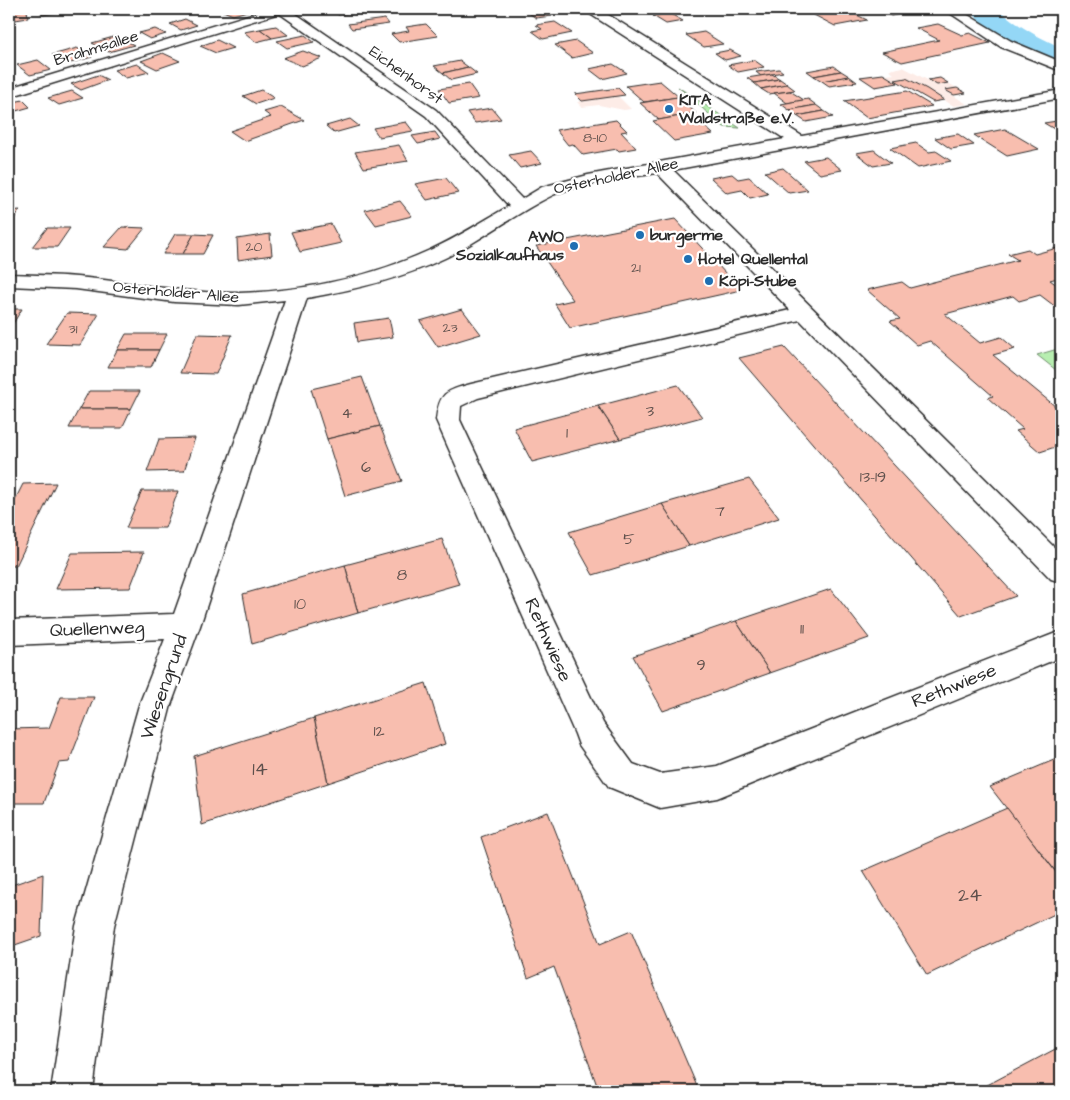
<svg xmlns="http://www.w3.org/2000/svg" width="1070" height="1100" font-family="'Architects Daughter',sans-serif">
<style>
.built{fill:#fdece7}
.green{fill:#b7eeb0;stroke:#718c6e}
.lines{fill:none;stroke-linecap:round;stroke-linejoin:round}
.river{fill:#94d7f6;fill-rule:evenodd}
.building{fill:#f8beaf;stroke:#2b2b2b}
.minor-casing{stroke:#2b2b2b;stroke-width:3}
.minor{fill:#fff;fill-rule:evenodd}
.poi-dot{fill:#1f6fb2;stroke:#fff;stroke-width:2}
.labels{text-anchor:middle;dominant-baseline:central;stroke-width:4.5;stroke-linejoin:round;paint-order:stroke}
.far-number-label{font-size:14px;fill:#5e504c}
.far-street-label{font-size:16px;fill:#2b2b2b;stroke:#fff}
.far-poi-label{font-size:16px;font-weight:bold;fill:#2b2b2b;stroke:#fff;text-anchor:start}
.number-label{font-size:16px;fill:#5e504c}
.street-label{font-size:19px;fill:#2b2b2b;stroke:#fff}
.near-number-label{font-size:19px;fill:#5e504c}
</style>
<rect width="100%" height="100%" fill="#fff"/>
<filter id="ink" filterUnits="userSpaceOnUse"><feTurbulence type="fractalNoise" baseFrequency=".02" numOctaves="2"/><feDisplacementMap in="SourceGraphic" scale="10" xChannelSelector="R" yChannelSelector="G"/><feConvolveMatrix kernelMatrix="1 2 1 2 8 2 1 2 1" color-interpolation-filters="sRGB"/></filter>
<g filter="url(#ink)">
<!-- built -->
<g class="built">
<path d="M903,67L937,85L948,83L957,88L946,91L967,104L954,106L906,78L893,80L886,75L894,74L889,70Z"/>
<path d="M617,95L631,109L624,110L599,105L582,107L577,102Z"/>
</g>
<!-- green -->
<g class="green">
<path d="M678,87L740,128L724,127Z"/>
<path d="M1061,348V374L1037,355Z"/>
</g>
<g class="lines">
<!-- river -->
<path class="river" d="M970,9H998C1018,26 1037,37 1061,47V66C1028,58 990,38 970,9Z"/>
</g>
<!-- building -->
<g class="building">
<path d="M37,9H59L61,12L43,15Z"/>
<path d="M218,9H248L251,10L233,15Z"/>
<path d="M332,9H355L358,12L338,15Z"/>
<path d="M523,9H542L552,16L536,18Z"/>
<path d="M845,9L867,20L835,26L814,15Z"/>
<path d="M874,9H912L918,11L891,16Z"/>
<path d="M27,10L28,18L9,21V12Z"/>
<path d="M669,13L683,21L666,24L653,16Z"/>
<path d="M185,19L197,25L181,30L170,24Z"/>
<path d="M385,19L389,24L352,29L348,24Z"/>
<path d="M555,22L572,33L543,39L532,31L542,29L536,25Z"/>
<path d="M426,24L438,36L399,42L391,34L409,31L406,27Z"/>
<path d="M938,24L962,35L970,33L990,43L902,62L882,52L939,40L916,28Z"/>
<path d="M276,26L288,35L272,38L260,29Z"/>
<path d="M155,29L166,34L150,39L139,33Z"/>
<path d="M260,29L272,38L256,42L244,32Z"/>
<path d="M704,32L723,44L704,47L686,35Z"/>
<path d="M305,35L314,42L287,48L277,41Z"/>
<path d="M117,36L134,45L109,52L92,43Z"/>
<path d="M217,40L233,48L216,53L200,46Z"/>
<path d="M576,41L593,53L572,58L555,45Z"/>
<path d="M77,48L92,57L67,64L52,55Z"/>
<path d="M730,50L741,56L725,60L715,53Z"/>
<path d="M303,51L322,58L302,66L283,58Z"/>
<path d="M163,53L180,61L157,69L141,61Z"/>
<path d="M38,60L51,70L30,75L17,65Z"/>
<path d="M754,60L764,67L738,72L728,65Z"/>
<path d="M460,61L468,67L443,73L434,66Z"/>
<path d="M137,64L149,72L126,78L114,70Z"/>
<path d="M613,64L627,73L602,79L589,69Z"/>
<path d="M834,66L841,71L814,76L807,71Z"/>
<path d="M468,67L477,74L451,80L443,73Z"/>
<path d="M779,69L783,72L761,76L756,72Z"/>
<path d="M841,71L849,76L822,81L814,76Z"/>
<path d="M772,74L780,79L754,83L747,78Z"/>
<path d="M883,74L898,83L875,87L860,77Z"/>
<path d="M98,75L108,80L81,90L71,84Z"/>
<path d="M849,76L857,82L829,86L822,81Z"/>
<path d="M906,78L927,89L944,100L933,102L895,80Z"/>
<path d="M940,78L948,83L937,85L928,80Z"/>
<path d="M780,79L787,84L761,89L754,83Z"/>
<path d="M660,81L679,97L644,102L626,86Z"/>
<path d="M469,84L479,98L449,103L439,89Z"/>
<path d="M787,84L795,90L769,94L761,89Z"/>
<path d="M618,88L625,95L582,101L575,94Z"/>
<path d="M957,88L966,93L954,95L945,90Z"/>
<path d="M261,90L274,98L256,104L243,96Z"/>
<path d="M72,91L83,98L59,105L48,98Z"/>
<path d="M790,91L804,100L787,103L774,93Z"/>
<path d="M907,91L932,106L867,118L844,101Z"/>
<path d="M677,97L696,113L659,120L640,103Z"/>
<path d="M808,99L816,105L789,110L781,104Z"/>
<path d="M23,100L30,107L9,113V103Z"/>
<path d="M816,105L824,111L797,116L789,110Z"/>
<path d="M281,107L304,120L245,141L230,131L271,117L264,112Z"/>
<path d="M492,108L501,119L475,123L467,112Z"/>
<path d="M824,111L833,117L806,122L797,116Z"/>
<path d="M691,114L713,134L674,141L653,121Z"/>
<path d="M350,119L359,126L334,133L326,126Z"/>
<path d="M616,120L627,131L621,132L636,148L619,151L617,149L583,155L573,144L568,145L556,130Z"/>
<path d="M1057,121L1061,123V133L1044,123Z"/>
<path d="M406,122L413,131L379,137L373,128Z"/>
<path d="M1005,129L1039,149L1007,156L974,135Z"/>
<path d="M435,132L440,139L418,144L412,136Z"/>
<path d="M958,134L974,145L951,149L935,138Z"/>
<path d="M916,143L929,152L936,151L951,161L918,168L890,148Z"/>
<path d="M399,145L408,161L364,168L355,152Z"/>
<path d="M874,150L891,163L873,166L856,153Z"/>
<path d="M531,151L542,163L520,168L509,155Z"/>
<path d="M826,157L842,170L820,174L804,161Z"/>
<path d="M783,168L808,190L789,193L765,172Z"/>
<path d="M732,174L738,179L749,177L768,194L750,198L742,190L727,193L711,178Z"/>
<path d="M446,178L458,193L427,200L415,184Z"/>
<path d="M400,201L412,216L376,225L365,210Z"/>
<path d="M20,210L9,226V211Z"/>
<path d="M675,219L741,290L570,328L555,304L573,300L536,246Z"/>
<path d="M331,224L341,243L300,252L291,232Z"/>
<path d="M122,227L145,228L128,249L104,247Z"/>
<path d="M47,228H70L57,247H32Z"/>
<path d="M175,234H194L183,254H163Z"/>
<path d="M194,234L213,235L203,254H183Z"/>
<path d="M270,234L272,255L238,260L237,239Z"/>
<path d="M1061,247V277L1050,280L1061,288V311L1040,295L1019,301L1013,296L945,314L980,343L1001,337L1015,349L993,355L1061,411V445L1040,452L1016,431L1023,429L988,398L993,396L930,341L917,345L890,321L900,319L867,290L902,282L910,288L1018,260L1008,254L1028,249L1035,254Z"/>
<path d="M9,309H22L9,330Z"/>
<path d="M462,309L481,334L438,347L420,321Z"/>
<path d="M67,313L99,314L80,345L46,344Z"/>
<path d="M389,318L393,337L357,342L354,323Z"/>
<path d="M126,334H167L159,350H117Z"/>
<path d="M197,334L232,335L216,374L180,373Z"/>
<path d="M784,347L1016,596L961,616L739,358Z"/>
<path d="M117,350H159L151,367H108Z"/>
<path d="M362,377L380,426L327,439L311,389Z"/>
<path d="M678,385L702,417L620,439L598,406Z"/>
<path d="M89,391H140L131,409H79Z"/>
<path d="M598,406L620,439L532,462L514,428Z"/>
<path d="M79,409H131L122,428H69Z"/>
<path d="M380,426L402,481L345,496L327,439Z"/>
<path d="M195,438L184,471L147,472L159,439Z"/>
<path d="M749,479L779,518L689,546L662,504Z"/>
<path d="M56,483L16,566H9V512L23,484Z"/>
<path d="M142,491H178L165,528H126Z"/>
<path d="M662,504L689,546L593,575L569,532Z"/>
<path d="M442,539L459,584L358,613L345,565Z"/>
<path d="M144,552L130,588L56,589L72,553Z"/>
<path d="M345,565L358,613L252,644L243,594Z"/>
<path d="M831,589L869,638L770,673L736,621Z"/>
<path d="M736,621L770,673L663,711L633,656Z"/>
<path d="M426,683L445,744L328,783L314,718Z"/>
<path d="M61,697H94L69,762L59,763L44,803H9V729L49,728Z"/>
<path d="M314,718L328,783L202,825L194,756Z"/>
<path d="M1061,757V877H1060L990,787Z"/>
<path d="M1007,808L1061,879V911L927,975L863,871Z"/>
<path d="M548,812L600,944L631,931L699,1091H599L554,967L528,978L481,837Z"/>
<path d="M43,874L41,936L9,947V886Z"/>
<path d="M1061,1046V1091H976Z"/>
</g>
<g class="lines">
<!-- minor casing -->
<g class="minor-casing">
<g id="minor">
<path d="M268,9H289L436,110L522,199L542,187L588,175L785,139L587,12L585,9H599L802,136L1061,90V98L673,170L1061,554V582L1051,579L800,320L478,398L461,406L460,420L603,723L633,764L660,774L717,766L1061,631V657L717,798L660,808L609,787L579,745L575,734L436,420C439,393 445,391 471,384L790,310L657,173C627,178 580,183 553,195C516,213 482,240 445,258C401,279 354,290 307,298L200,626L171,705L114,926L93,1091H51L76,926L139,705L165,639L9,645V620L174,614L285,300L239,305L174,302L76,289L9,286V274C31,275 54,275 77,277C131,282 184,294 239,293C304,291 371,277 430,250C457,238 483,221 509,206L426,116L279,13L9,97V88Z"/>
<path d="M944,9H958L1011,41L1061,62V71L1001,47Z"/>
</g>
</g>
<!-- minor -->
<use href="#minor" class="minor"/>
</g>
</g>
<!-- markers -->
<g class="poi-dot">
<circle cx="669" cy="109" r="5"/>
<circle cx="640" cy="235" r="5"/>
<circle cx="574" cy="246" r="5"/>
<circle cx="688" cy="259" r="5"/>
<circle cx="709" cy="281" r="5"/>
</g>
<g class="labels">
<!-- far-number labels -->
<g class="far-number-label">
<text x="595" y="138">8-10</text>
<text x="254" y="247">20</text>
<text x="636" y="268">21</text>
<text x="450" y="328">23</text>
<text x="73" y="329">31</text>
</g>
<!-- far-street labels -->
<g class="far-street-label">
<text transform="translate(96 48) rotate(-17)">Brahmsallee</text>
<text transform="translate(406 75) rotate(36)">Eichenhorst</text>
<text transform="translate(616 176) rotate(-12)">Osterholder Allee</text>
<text transform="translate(176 292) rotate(5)">Osterholder Allee</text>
</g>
<!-- far-poi labels -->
<g class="far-poi-label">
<text x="679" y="100">KITA<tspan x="679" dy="18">Waldstraße e.V.</tspan></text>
<text x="650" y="235">burgerme</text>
<text x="564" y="237" text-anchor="end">AWO<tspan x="564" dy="18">Sozialkaufhaus</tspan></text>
<text x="698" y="259">Hotel Quellental</text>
<text x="719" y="281">Köpi-Stube</text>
</g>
<!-- number labels -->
<g class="number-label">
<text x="650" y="411">3</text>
<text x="347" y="413">4</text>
<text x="567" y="433">1</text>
<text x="366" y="467">6</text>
<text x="873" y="477">13-19</text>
<text x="720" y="511">7</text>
<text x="629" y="539">5</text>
<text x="402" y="575">8</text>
<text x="300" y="604">10</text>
<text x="802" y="629">11</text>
<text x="701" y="665">9</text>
<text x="379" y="731">12</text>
</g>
<!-- street labels -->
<g class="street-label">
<text transform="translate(97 629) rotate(-2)">Quellenweg</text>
<text transform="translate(548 640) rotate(66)">Rethwiese</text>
<text transform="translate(954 686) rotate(-22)">Rethwiese</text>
<text transform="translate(164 687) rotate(-71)">Wiesengrund</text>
</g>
<!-- near-number labels -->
<g class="near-number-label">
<text x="260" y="769">14</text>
<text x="970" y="895">24</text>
</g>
</g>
<!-- margin -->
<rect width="1070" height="1100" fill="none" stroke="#fff" stroke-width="30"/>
<rect x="15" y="15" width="1040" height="1070" fill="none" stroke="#2b2b2b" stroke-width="2" filter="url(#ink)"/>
</svg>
